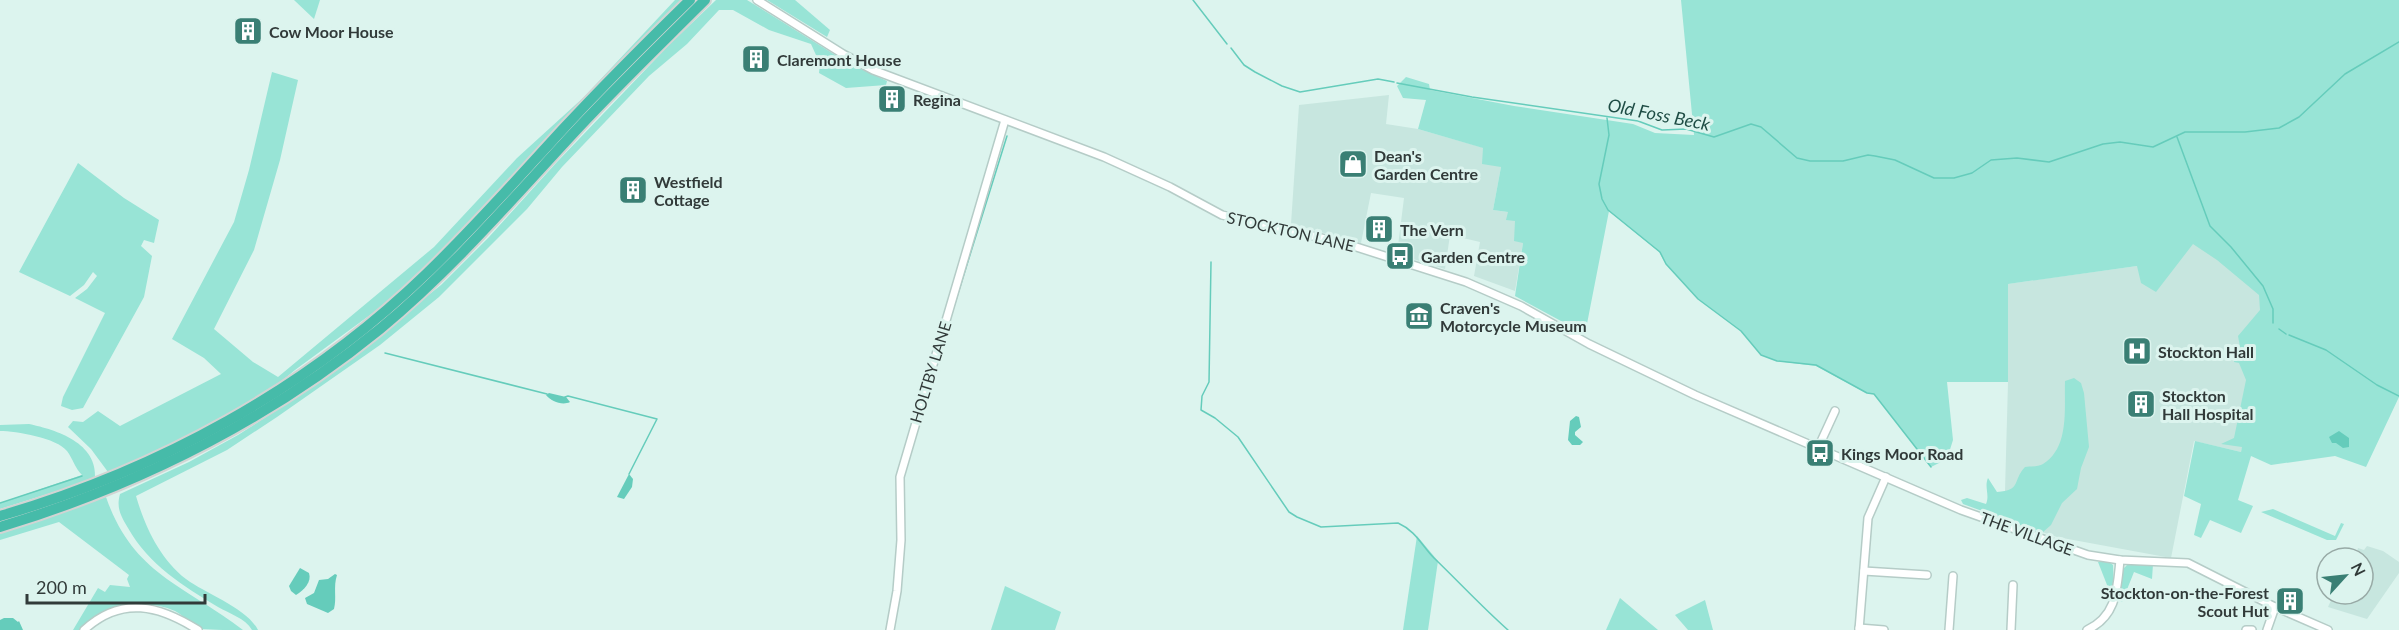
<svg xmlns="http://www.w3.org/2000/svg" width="2399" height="630" font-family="Lato,sans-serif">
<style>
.built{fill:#c7e6df}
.green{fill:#98e4d6}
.water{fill:#65ccbb}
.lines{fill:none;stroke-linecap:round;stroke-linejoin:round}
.stream{stroke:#65ccbb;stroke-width:1.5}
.minor-casing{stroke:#b5ccc7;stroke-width:10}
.highway-casing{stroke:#d2d4d3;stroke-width:14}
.minor{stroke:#fff;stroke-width:7}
.highway{stroke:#46bba9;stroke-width:10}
.labels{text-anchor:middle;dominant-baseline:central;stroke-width:6;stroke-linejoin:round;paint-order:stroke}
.poi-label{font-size:16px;font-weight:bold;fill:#313a39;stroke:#dcf4ee;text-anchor:start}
.street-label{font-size:16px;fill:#313a39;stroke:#dcf4ee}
.water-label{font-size:18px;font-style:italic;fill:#1f4d45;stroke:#dcf4ee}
</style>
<rect width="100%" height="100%" fill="#dcf4ee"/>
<!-- built -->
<g class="built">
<path d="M1389,95L1386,124L1418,129L1484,148L1501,167L1493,210L1508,212L1515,221L1523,243L1515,291L1474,276L1480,242L1450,235L1445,269L1397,254L1404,198L1371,193L1361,243L1291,224L1299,105Z"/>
<path d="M2191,202L2254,275L2274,321L2241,452L2194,441L2171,558L2057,537L2002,519L2005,491L2008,382L2007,284L2137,266Z"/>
<path d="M2367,546L2383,551L2399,562V573L2367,619L2328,607L2334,594H2363V558H2355L2358,548L2364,550Z"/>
</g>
<!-- green -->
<g class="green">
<path d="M294,0H320L314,19Z"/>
<path d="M675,0H688L456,238L415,279L381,307L295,370L271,390L220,421L160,452L108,472L91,449L68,427L73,421L83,422L98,411L120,426L221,374L204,358L172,339L234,222L249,170L272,72L298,80L280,160L254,250L214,329L253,362L278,377L434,247L517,158L584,97Z"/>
<path d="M716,0H747L848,63L887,81L886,85L846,88L819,73L820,64L811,44L769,30L733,10H719L687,44L649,76L562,167L527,209L439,297L380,345L277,417L227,450L136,496C145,527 160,559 186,579C206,594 247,608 258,630H252C245,618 230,614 218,607C183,586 149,565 128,528C121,516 116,508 120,494L189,462L238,435L317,384L441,285L489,237L556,163L670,44Z"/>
<path d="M767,0H795L830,30L827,37Z"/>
<path d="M1681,0H2399V397L2366,467L2335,456L2271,465L2251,456L2238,500L2253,506L2241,533L2210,520L2201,538L2194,535L2201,504L2184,496L2195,441L2241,452L2242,447L2221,444L2234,438L2246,380L2239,363L2234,362L2236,349L2240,347L2238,336L2260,310L2259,295L2217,260L2193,244L2156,292L2141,283L2137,266L2008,284V382H1947L1953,440L1947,459L1931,467L1874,394L1866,393L1816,366L1777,361L1761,355L1741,331L1698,299L1666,264L1659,252L1609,211L1585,334L1515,296L1523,243L1514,241L1515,221L1506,220L1508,212L1493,210L1501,167L1482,164L1483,148L1418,129L1426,100L1403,98L1397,86L1406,77L1429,84L1430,90L1514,106L1633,124L1655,133L1694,135Z"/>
<path d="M78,163L124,198L159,220L154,243L144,240L141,246L152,256L144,297L83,408L72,410L61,406L63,397L105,313L75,298L87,289L97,276L93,272L84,285L70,296L19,272Z"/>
<path d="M2074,378L2081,383L2084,393L2089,447L2081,468L2077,489L2062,503L2051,525L2042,533L1963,504L1961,500L1967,498L1986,504C1990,495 1984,487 1988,478L1997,492C2022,490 2012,481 2025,467C2030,466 2039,467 2043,464C2070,447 2064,408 2065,381Z"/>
<path d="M29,424C57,430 98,443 95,479L0,509V503L82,475C75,468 73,459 67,451C57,438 16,431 0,431V425Z"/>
<path d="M106,497C133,575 185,585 243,630C232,630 213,630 202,629C192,625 184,616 175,611C143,597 104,607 80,630H73L98,588L105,592L110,585L130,587L127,579L129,575L59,522L0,540V532Z"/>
<path d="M2273,509L2335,536L2341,523L2344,524L2336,540H2327L2261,512Z"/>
<path d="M1417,536L1438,561L1428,630H1403Z"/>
<path d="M2098,562H2109L2113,565L2114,589L2109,590Z"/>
<path d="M2129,563L2153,564L2152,579L2134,572L2122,602L2118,600L2122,570Z"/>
<path d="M1005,586L1061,612L1055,630H991Z"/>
<path d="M1620,598L1658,630H1606Z"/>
<path d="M1705,600L1713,630H1688L1675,615Z"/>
</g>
<!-- water -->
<g class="water">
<path d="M549,393L566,397L570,402C562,406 551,401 546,395Z"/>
<path d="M1576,416L1579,417L1581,427L1575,432V435L1583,442L1580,445H1572L1568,440L1570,421Z"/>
<path d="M2339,431L2349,438V447L2343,448L2336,443H2332L2329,437Z"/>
<path d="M629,474L633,479L632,487L624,499L617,497Z"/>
<path d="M300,568L309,573C312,582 304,590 296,595L291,591L289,586Z"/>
<path d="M335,574L337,575C333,587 337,598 334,609L328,613L307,604L305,598L314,593L319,580L328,579Z"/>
<path d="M4,618H13L18,622L19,621L23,630H0V620Z"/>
</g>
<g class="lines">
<!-- stream -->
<g class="stream">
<path d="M1193,0L1227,44"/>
<path d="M1231,48L1244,65L1255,72L1282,86L1300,92L1378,79L1394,82"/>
<path d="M1397,83L1472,97L1638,121L1662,130L1686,129L1714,137L1751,124L1761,127L1797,158L1810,161H1843L1868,155L1875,156L1895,160L1934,178H1954L1972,173L1991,160L2017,158L2049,162L2103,144L2120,142L2153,147L2185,132H2245L2279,128L2299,117L2345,74L2399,42"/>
<path d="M1607,118L1609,135L1599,184L1602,199L1608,210L1660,252L1666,264L1698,299L1741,331L1761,355L1777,361L1816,365L1867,393L1874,394L1931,467"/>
<path d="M2177,137L2210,226L2231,247L2263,286L2273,309V323"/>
<path d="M1211,262L1209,382L1202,396L1201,410L1215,418L1238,437L1289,512L1297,517L1321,527L1398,523C1416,531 1422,546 1434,558C1459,582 1482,607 1508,630"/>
<path d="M2279,329L2286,334"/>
<path d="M2289,335L2326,350L2377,385L2399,396"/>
<path d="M941,348L1007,136"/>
<path d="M385,353L547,394"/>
<path d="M565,397L568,396L657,419L629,474"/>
<path d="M0,503L82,476"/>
</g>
<!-- minor casing -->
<g class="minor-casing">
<g id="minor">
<path d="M757,0L843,54L873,70L1104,157L1170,187L1222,215L1347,244L1466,282L1521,306L1589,344L1695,395L1961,510L2088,555L2120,560L2188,563L2275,607L2328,630"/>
<path d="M1818,448L1835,411"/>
<path d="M1864,571L1927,575"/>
<path d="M1859,628L1884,630"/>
<path d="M84,630C122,595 160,606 198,630"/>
<path d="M890,630L897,591L901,540L900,477L1005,120"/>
<path d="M1859,630L1868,518L1886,477"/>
<path d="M1949,630L1953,576"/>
<path d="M2011,630L2013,585"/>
<path d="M2087,630C2117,616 2117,589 2120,560"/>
<path d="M2246,630H2252"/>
<path d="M2267,630L2275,607"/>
</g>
</g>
<!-- highway casing -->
<g class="highway-casing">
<g id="highway">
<path d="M0,516C158,470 307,389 426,274C474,228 518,178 563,129C604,85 647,42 690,0"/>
<path d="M0,527C139,485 267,421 380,329C449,272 508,204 568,139C612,91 659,46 705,0"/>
</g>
</g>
<!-- minor -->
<use href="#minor" class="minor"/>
<!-- highway -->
<use href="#highway" class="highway"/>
</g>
<!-- icons -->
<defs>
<g id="building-square" transform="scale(1.5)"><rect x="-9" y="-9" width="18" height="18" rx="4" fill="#3a7f74" stroke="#dcf4ee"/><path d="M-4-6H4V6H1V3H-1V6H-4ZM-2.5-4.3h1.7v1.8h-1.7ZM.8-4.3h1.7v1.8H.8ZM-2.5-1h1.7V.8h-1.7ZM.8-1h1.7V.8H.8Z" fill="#fff"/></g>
<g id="shop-square" transform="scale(1.5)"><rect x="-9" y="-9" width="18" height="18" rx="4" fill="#3a7f74" stroke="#dcf4ee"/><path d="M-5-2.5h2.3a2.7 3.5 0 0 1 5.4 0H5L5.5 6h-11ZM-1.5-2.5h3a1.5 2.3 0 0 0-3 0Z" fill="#fff"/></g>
<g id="bus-square" transform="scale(1.5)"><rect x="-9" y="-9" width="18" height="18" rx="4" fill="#3a7f74" stroke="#dcf4ee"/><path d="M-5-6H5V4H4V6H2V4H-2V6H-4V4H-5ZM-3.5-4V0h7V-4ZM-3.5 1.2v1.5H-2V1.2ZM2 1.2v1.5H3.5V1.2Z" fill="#fff"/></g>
<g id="museum-square" transform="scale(1.5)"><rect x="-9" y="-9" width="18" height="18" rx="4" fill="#3a7f74" stroke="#dcf4ee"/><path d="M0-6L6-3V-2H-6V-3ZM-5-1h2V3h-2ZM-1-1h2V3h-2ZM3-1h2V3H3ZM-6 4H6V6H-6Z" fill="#fff"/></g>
<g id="hospital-square" transform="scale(1.5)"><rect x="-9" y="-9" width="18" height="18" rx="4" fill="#3a7f74" stroke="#dcf4ee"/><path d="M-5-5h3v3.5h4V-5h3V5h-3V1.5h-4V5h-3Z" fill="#fff"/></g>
</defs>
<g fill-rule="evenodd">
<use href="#building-square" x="248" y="31"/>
<use href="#building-square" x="756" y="59"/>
<use href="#building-square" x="892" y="99"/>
<use href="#shop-square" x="1353" y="164"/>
<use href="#building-square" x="633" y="190"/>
<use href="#building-square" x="1379" y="229"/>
<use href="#bus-square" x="1400" y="256"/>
<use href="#museum-square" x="1419" y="316"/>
<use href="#hospital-square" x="2137" y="351"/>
<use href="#building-square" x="2141" y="404"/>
<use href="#bus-square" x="1820" y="453"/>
<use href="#building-square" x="2290" y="601"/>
</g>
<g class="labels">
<!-- poi labels -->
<g class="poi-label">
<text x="269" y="31">Cow Moor House</text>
<text x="777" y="59">Claremont House</text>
<text x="913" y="99">Regina</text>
<text x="1374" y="155">Dean's<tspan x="1374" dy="18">Garden Centre</tspan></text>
<text x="654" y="181">Westfield<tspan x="654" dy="18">Cottage</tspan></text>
<text x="1400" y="229">The Vern</text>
<text x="1421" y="256">Garden Centre</text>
<text x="1440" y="307">Craven's<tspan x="1440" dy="18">Motorcycle Museum</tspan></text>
<text x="2158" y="351">Stockton Hall</text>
<text x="2162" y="395">Stockton<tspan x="2162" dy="18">Hall Hospital</tspan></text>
<text x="1841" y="453">Kings Moor Road</text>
<text x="2269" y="592" text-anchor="end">Stockton-on-the-Forest<tspan x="2269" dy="18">Scout Hut</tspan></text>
</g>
<!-- street labels -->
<g class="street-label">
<text transform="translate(1291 231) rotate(13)">STOCKTON LANE</text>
<text transform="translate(930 372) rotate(-73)">HOLTBY LANE</text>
<text transform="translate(2027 533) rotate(20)">THE VILLAGE</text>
</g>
<!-- water labels -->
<g class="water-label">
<text transform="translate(1659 114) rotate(11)">Old Foss Beck</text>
</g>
</g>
<!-- north arrow -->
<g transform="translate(2345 576) rotate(63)"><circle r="28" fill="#dcf4ee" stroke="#98aaa6" stroke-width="1.5"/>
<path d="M0-4.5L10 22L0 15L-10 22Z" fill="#3a7f74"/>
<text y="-9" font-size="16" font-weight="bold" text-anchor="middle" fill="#313a39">N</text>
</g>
<!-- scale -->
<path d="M27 594v9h178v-9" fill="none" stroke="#313a39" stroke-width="3"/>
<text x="36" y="594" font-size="18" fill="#313a39" stroke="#dcf4ee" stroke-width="4.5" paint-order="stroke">200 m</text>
</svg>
